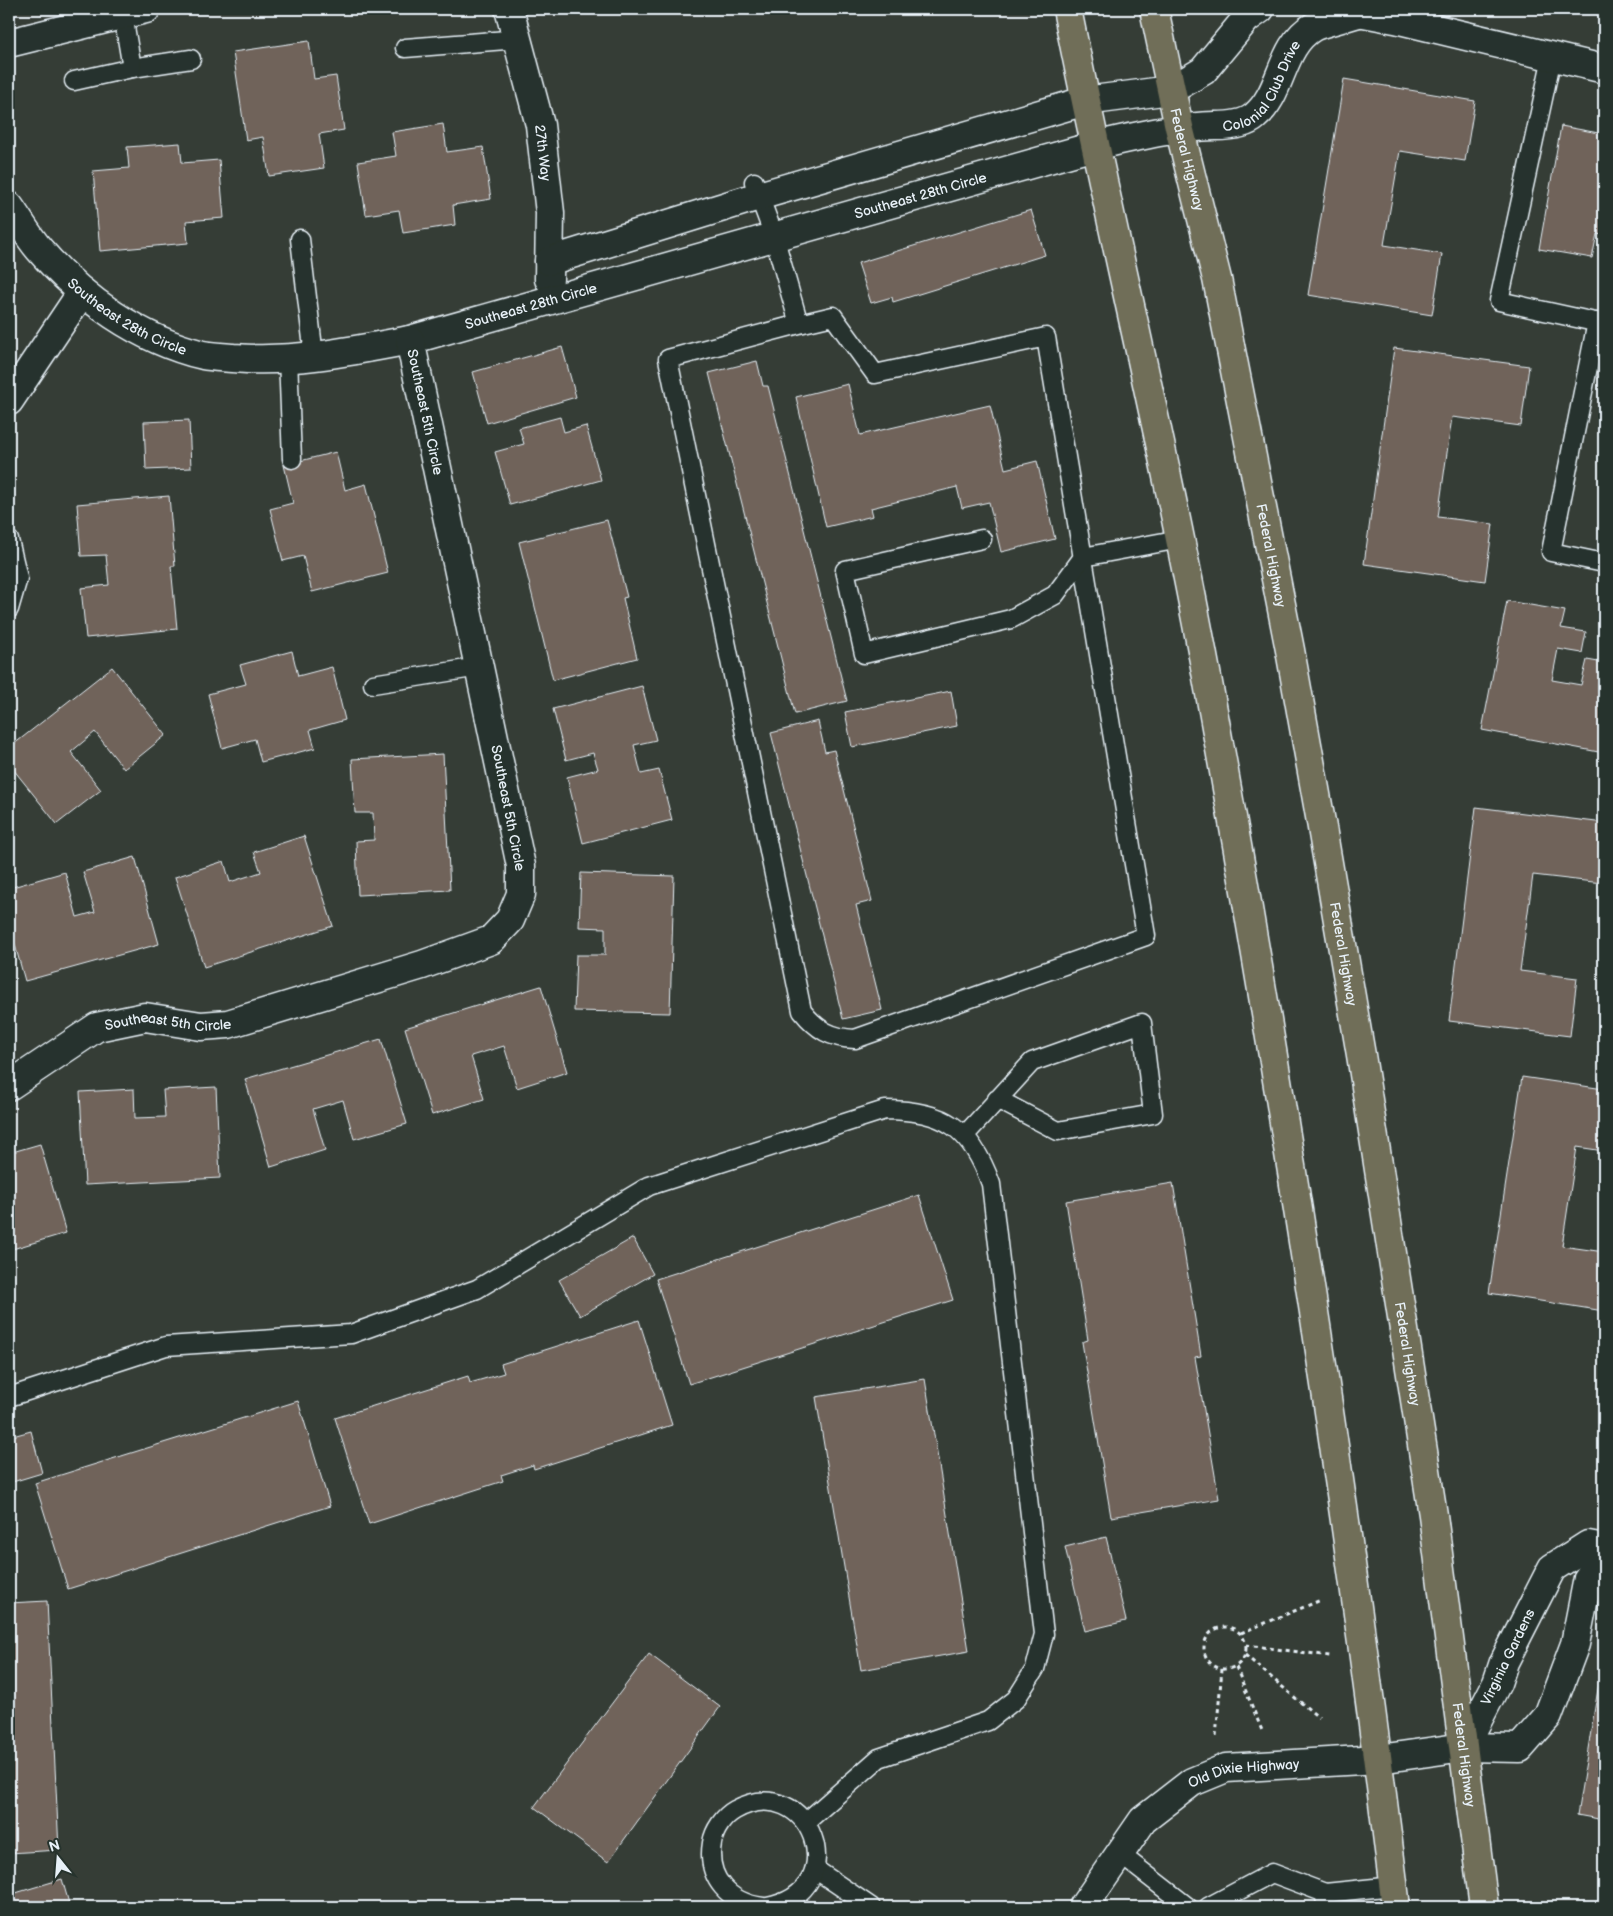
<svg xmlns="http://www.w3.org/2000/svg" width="1613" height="1916" font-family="'Balsamiq Sans',sans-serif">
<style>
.building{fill:#6f635a;stroke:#e8f1f8}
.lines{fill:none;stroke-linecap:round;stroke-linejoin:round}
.service-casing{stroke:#e8f1f8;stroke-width:21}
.minor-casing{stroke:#e8f1f8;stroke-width:31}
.tertiary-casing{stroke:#e8f1f8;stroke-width:31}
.primary-casing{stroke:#e8f1f8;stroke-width:31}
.path{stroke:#e8f1f8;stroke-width:3;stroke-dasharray:4 4;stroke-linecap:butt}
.service{stroke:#26332d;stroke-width:18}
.minor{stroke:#26332d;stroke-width:28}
.tertiary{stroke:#26332d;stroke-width:28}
.primary{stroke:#706e59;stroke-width:28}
.labels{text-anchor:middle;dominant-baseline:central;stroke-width:4.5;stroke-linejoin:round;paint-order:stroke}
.street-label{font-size:14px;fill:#e8f1f8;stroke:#26332d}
</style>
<rect width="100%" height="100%" fill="#353d36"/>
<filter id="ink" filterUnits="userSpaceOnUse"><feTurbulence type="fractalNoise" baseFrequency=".02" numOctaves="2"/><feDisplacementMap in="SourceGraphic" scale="10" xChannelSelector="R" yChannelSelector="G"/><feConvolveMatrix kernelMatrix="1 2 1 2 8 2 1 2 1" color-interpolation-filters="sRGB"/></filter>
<g filter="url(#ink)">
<!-- building -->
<g class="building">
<path d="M309,41L314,79L336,76L344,130L319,134L324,168L269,176L263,137L246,140L233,52Z"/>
<path d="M1344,79L1475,101L1465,161L1400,151L1384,245L1442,254L1432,315L1308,295Z"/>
<path d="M443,124L447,152L483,147L491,199L453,205L455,225L403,233L399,210L366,215L358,162L396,156L392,132Z"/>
<path d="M1561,126L1604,134V221L1602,235L1597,234L1592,258L1539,249Z"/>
<path d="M180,143L182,163L219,160L224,218L186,221L188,243L100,251L93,171L129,168L127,147Z"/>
<path d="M1031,210L1045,255L893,302L892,297L871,303L858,263Z"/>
<path d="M562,347L576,397L487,423L473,372Z"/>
<path d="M1394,348L1529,366L1521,426L1452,417L1438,517L1493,524L1485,581L1364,564Z"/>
<path d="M757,361L763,386H768L847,701L795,714L709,373Z"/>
<path d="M848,384L860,435L990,405L1005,469L1037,461L1055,539L1001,552L989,502L962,508L957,487L871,508L873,516L826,527L796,397Z"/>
<path d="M560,417L564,432L586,426L601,480L510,505L495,452L524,444L519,428Z"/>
<path d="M189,420L191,468L146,470L144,422Z"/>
<path d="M336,452L345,490L366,484L388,573L312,592L303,556L283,561L270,509L293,503L284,465Z"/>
<path d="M169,496L175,566H171L177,629L86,638L81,588L109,585L106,555L81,556L77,504Z"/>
<path d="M607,520L627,597L623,598L637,658L553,680L519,542Z"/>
<path d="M1507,601L1565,611L1561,628L1586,632L1582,653L1558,649L1552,680L1581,685L1587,660L1604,663V753L1482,730Z"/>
<path d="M292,651L298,676L332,667L345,720L310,730L315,748L261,762L255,739L222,748L208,694L246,684L240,665Z"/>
<path d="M112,667L166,735L124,769L95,732L71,752L101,790L57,824L9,764V748Z"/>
<path d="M642,686L656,740L634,745L641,774L659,770L672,820L583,843L567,777L598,769L593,753L566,760L553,709Z"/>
<path d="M951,691L957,726L852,747L845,712Z"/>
<path d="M818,721L825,752L834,750L872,901L856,905L882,1010L843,1019L771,733Z"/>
<path d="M443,754L450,890L358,895L356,841L374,840L373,813H355L352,759Z"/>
<path d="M1476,807L1604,823L1602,883L1533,875L1520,971L1577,978L1570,1036L1449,1021Z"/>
<path d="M304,836L333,926L204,967L175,877L224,861L230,882L261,872L254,852Z"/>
<path d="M135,857L159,944L25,981L9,923V888L65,872L77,917L95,912L83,872Z"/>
<path d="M581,873L674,876L670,1013L574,1011L576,955H605V928L579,927Z"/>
<path d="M541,986L567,1072L517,1088L504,1046L471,1056L484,1099L432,1115L405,1028Z"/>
<path d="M381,1039L407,1124L354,1139L343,1100L313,1109L325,1150L271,1167L245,1079Z"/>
<path d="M1522,1077L1604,1089V1151L1577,1147L1562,1246L1604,1252V1311L1489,1293Z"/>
<path d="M216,1087L220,1178L85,1185L80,1092L134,1089L135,1118L165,1117L163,1090Z"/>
<path d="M40,1144L66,1233L9,1250V1153Z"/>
<path d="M1173,1183L1201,1356L1195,1357L1219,1499L1111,1517L1082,1342L1088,1340L1066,1201Z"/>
<path d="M919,1195L953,1300L689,1384L656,1279Z"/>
<path d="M633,1238L653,1274L580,1316L559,1280Z"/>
<path d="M639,1320L672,1425L534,1469L533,1465L501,1475L503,1481L369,1524L335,1418L468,1376L470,1383L504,1373L501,1364Z"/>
<path d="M925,1379L969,1651L861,1670L816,1397Z"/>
<path d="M298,1401L330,1506L68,1589L35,1483Z"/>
<path d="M31,1431L42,1473L9,1483V1437Z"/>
<path d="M1106,1537L1126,1621L1085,1631L1065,1547Z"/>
<path d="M47,1601L59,1850L9,1853V1603Z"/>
<path d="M1604,1653V1820L1577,1815Z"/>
<path d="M649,1654L720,1707L608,1862L534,1807Z"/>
<path d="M62,1879L70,1907H9V1895Z"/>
</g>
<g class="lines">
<!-- service casing -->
<g class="service-casing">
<g id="service">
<path d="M405,48L519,39"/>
<path d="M1552,57L1499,301L1604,324"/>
<path d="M132,68L191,59"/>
<path d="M74,81L132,68L123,15"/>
<path d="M754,182L774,236L799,324L668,359L802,1011C817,1030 831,1038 855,1039L1146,936L1046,337L875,374L833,316L799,324"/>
<path d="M300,239L314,356"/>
<path d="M1597,322L1551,552L1604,563"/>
<path d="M288,358L292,459"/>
<path d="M982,539L845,570L864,654L1011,619L1055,595L1083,557L1180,539"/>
<path d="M9,540L18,578L9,609"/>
<path d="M373,684L479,667"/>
<path d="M965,1135L1032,1062L1142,1023L1153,1114L1058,1131L997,1099"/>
<path d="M9,1397L166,1346L351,1334L477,1289L649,1186L885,1110C945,1110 971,1128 991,1184L1044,1634L1035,1669L1016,1699L988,1721L879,1758L806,1822"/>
<path d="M1120,1854L1188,1907"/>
<path d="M815,1869L871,1907"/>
<path d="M763,1907C729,1903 706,1878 712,1843C714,1830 724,1816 735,1810C809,1769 857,1890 767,1907"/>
<path d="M1208,1907L1272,1873L1325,1893"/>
<path d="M1326,1907L1325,1893L1394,1886"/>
</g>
</g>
<!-- minor casing -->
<g class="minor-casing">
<g id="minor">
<path id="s1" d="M509,9L540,125L550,213L549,279"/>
<path d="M1343,9L1395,19L1604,69"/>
<path d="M9,43L146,9"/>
<path id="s2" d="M9,206C19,220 28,236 39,249C81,298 140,340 203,355C213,357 224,357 233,358C293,363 352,351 410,340L1094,146C1135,137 1174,127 1215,126C1227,126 1245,125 1255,116C1283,93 1280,46 1313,27C1324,22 1348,17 1361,12"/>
<path d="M549,261L759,196L1085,101L1171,90L1203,71L1246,19L1260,9"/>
<path d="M9,401L82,292"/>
<path id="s3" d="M9,1086L97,1027L145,1017L201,1026L228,1024L422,965L491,940L510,920L521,894V866L410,340"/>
<path d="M1604,1548L1588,1545L1552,1568L1504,1662L1497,1683L1464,1747L1520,1748L1548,1716L1575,1644L1588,1578L1604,1561"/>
</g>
</g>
<!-- tertiary casing -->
<g class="tertiary-casing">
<g id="tertiary">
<path id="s4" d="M1083,1907L1143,1820L1192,1782L1226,1768L1379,1759L1464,1747"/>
</g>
</g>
<!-- primary casing -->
<g class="primary-casing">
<g id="primary">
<path d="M1067,9C1111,230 1165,450 1206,672C1281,1082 1346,1494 1396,1907"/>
<path id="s5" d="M1154,9L1179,127L1217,279L1290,650L1321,822L1361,1055L1433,1515L1484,1907"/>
</g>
</g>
<!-- path -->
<g class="path">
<circle cx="1225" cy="1648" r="21"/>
<path d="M1241,1633L1321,1600"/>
<path d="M1246,1645L1330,1656"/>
<path d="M1245,1655L1319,1718"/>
<path d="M1236,1667L1263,1733"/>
<path d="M1216,1736L1222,1669"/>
</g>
<!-- service -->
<use href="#service" class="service"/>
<!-- minor -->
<use href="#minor" class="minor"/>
<!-- tertiary -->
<use href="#tertiary" class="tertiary"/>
<!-- primary -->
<use href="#primary" class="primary"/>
</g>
</g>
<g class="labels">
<!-- street labels -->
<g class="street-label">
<text stroke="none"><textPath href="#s2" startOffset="1361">Colonial Club Drive</textPath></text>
<text stroke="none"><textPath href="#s1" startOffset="148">27th Way</textPath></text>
<text stroke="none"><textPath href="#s5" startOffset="154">Federal Highway</textPath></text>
<text stroke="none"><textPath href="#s2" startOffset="990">Southeast 28th Circle</textPath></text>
<text stroke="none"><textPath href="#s2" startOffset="585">Southeast 28th Circle</textPath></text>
<text stroke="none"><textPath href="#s2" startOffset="165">Southeast 28th Circle</textPath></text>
<text transform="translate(425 412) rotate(78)">Southeast 5th Circle</text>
<text stroke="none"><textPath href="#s5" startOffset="559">Federal Highway</textPath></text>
<text transform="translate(508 808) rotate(79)">Southeast 5th Circle</text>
<text stroke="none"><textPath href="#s5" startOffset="964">Federal Highway</textPath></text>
<text stroke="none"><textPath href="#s3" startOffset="178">Southeast 5th Circle</textPath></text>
<text stroke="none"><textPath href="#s5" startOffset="1369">Federal Highway</textPath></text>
<text transform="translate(1508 1657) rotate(-64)">Virginia Gardens</text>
<text stroke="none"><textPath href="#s5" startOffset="1774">Federal Highway</textPath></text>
<text stroke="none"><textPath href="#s4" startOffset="221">Old Dixie Highway</textPath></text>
</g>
</g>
<!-- margin -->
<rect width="1613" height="1916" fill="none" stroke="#26332d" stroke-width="30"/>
<rect x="15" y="15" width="1583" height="1886" fill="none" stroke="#e8f1f8" stroke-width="2" filter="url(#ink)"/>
<!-- north arrow -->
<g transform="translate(58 1858) rotate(343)" stroke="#26332d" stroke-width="4" paint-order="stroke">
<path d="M0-4L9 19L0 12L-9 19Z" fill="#e8f1f8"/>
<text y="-8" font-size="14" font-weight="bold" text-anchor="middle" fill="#e8f1f8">N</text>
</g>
</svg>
